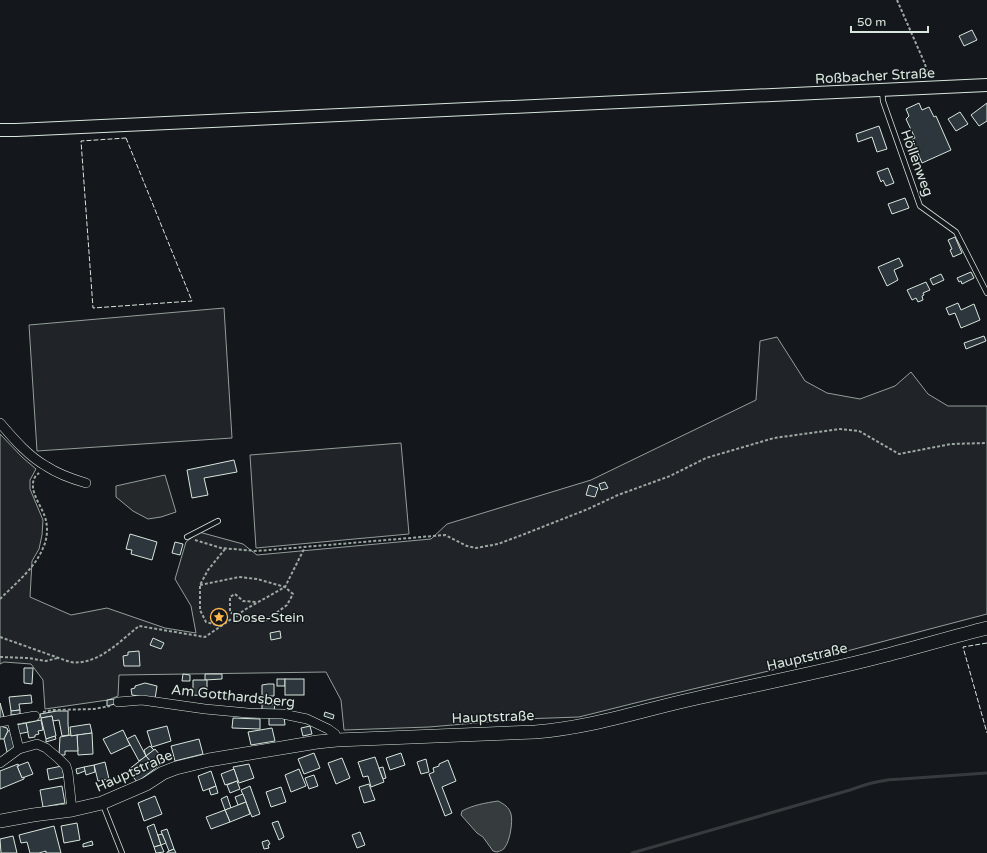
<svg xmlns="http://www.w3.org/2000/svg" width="987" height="853" font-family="'Varela Round',sans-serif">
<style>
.green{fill:#202428;stroke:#939e99}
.parking{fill:#24282b;stroke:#939e99}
.water{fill:#363b3e;stroke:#939e99}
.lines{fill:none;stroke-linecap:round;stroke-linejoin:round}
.stream{stroke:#363b3e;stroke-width:3}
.building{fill:#2c363c;stroke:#d8e6dc}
.service-casing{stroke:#d8e6dc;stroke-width:6}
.minor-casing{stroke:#d8e6dc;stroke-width:10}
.tertiary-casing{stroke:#d8e6dc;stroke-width:14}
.secondary-casing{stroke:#d8e6dc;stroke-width:14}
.path{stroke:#9da8a2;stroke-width:2;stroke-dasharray:3 2;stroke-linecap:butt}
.service{stroke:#14181c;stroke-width:4.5}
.minor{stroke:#14181c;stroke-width:9}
.tertiary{stroke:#14181c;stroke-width:12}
.secondary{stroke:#14181c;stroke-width:13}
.fence{stroke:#d8e6dc;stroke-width:1;stroke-dasharray:5 2;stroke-linecap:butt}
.labels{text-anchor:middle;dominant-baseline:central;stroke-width:3;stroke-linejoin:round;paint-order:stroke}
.street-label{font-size:14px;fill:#d8e6dc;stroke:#14181c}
.poi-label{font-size:14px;fill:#d8e6dc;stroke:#14181c;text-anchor:start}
</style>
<rect width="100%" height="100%" fill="#14181c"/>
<!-- green -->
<g class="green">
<path d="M224,308L232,438L37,451L29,325Z"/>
<path d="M777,337L805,381L827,393L860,399L895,386L911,372L928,394L948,406H987V614L926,630L802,663L647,700L579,717L522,719L429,727L344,730L341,700L326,672L119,675L118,696L108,700L45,709L43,680L31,664L4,662L0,664V434L22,457L36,469L30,480V489L43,520L42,535L39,549L32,561L30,597L71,615L107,608L165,628L196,633L191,606L175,579L186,542L199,532L243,544L257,555L431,539L447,524L591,480L756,400L760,341Z"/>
<path d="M401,443L409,534L256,548L250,455Z"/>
</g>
<!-- parking -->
<path class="parking" d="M165,475L176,512L161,517L148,519L133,511L116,497V486Z"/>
<!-- water -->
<path class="water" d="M498,801C504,804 509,807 511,814C513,821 510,841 505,847C504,850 500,851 497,852L493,851L483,837L477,833L461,815L462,811C473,805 485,803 498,801Z"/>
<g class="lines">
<!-- stream -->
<path class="stream" d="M632,853L850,790C867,784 883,779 902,779L987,773"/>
</g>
<!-- building -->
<g class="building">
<path d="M972,30L977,40L964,46L959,36Z"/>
<path d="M919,103L922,110L929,107L934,117L936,116L951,150L922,163L912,139L915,138L906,119L909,116L906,109Z"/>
<path d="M987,103V121L979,126L971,115Z"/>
<path d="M960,112L968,124L956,131L948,119Z"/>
<path d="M879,126L887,149L877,152L872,137L858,142L856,134Z"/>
<path d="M888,168L894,183L886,186L883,180L881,182L877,172Z"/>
<path d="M905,198L909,208L892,214L888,204Z"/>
<path d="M955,237L962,253L953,257L950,250L952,249L948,240Z"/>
<path d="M899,258L903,266L894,270L898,280L887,286L878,267Z"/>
<path d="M971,272L974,278L962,284L961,281L959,282L957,278Z"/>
<path d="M941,274L944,280L933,285L930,279Z"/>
<path d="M926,282L930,290L923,293L924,295L922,296L923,300L918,302L916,298L912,300L907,290Z"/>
<path d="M958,303L961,310L974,304L980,320L961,328L955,313L949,315L946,308Z"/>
<path d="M984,336L986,341L966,349L964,343Z"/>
<path d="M234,460L237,472L204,478L208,495L192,498L187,470Z"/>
<path d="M605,482L608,488L601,490L599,484Z"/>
<path d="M589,485L598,488L595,497L586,495Z"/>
<path d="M130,534L157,542L152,560L131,554L132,550L126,549Z"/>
<path d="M175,542L183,544L180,555L172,553Z"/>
<path d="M280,631L281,638L271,640L270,633Z"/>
<path d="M153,638L164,643L161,649L150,645Z"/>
<path d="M139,651L140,666H124L123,656L128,655V652Z"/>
<path d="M24,668H33L32,684L24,683Z"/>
<path d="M183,674L190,675V681H182Z"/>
<path d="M205,674H222V679L205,680Z"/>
<rect x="277" y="679" width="8" height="7"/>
<rect x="285" y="679" width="19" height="16"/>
<path d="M193,680H207V696L193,695Z"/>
<path d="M145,683L157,686L155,699L132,695L131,689L135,688V686Z"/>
<path d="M268,684H274V696H262V685Z"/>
<path d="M31,695L32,703L19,704L20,710L11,711L9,697Z"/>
<path d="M114,699L115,704L107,706V700Z"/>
<path d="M0,703L4,717L0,718Z"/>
<path d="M262,703L275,704L274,711H262Z"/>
<path d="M20,710V714L11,715V711Z"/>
<path d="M57,711H68V724L69,735L62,736L59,720L53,721L52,716L41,718L40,714Z"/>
<path d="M325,712L334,715L333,719L324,716Z"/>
<path d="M52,716L56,736L46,739L41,718Z"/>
<path d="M269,716H284L285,725H269Z"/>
<path d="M233,718L260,719V729L232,728Z"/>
<path d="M41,720L43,730L38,731L39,734L35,735V737L29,738L26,723Z"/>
<path d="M26,723L28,732L18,734L16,725Z"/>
<path d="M90,724L92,733L71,736L70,727Z"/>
<path d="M0,726L7,728L8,731L4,739H0Z"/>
<path d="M167,726L171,741L152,747L147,731Z"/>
<path d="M310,726L312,734L303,736L301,728Z"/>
<path d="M272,728L275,741L251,745L248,732Z"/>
<path d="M10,730L15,748L7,752L4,739L8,731Z"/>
<path d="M123,730L130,745L111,754L103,739Z"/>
<path d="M92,733L93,754L78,755L77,735Z"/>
<path d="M71,735V736L77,735L78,751H65V755H59L60,737Z"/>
<path d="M135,735L146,756L139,761L127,739Z"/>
<path d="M55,736L56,739L46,742V739Z"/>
<path d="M199,739L203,754L175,761L171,746Z"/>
<path d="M150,746L154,750L146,756L144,750Z"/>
<path d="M155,749L165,761L156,768L146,756Z"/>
<path d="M314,753L320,768L304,774L298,759Z"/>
<path d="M401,753L405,765L390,770L386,758Z"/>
<path d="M146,756L156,768L137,782L128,770Z"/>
<path d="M375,757L384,782L371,787L368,776L363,777L358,762Z"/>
<path d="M342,758L350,778L336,784L328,763Z"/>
<path d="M426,759L429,772L421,774L417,762Z"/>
<path d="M448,760L456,781L442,787L452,813L445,816L429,774L434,772L433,768L439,766V764Z"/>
<path d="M28,762L33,774L22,778L17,766Z"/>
<path d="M105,762L109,779L98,781L94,765Z"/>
<path d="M18,764L19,766H17L22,778L24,777V779L0,789V771Z"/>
<path d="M249,764L254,778L239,783L233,767Z"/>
<path d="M94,765L95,772L86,775L84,767Z"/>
<path d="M62,766L64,777L49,780L47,769Z"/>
<path d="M84,767L85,771L77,774L76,769Z"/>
<path d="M383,767L386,778L383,779L379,768Z"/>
<path d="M234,769L238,781L225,785L221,774Z"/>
<path d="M299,769L306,786L291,792L285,775Z"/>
<path d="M211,771L216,786L203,791L198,776Z"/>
<path d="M314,775L318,786L309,789L305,778Z"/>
<path d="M237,781L240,789L230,793L227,785Z"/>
<path d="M369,784L375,800L364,803L359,787Z"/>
<path d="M62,786L65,803L43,807L40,790Z"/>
<path d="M216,786L218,793L211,795L209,789Z"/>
<path d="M250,786L260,814L252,817L241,790Z"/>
<path d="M281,787L286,802L271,807L266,792Z"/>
<path d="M243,794L246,802L238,805L235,797Z"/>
<path d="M155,796L162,814L144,821L138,803Z"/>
<path d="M227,796L231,808L225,810L221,799Z"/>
<path d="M246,802L250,814L230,822L225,810Z"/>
<path d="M225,810L230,822L211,829L206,817Z"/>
<path d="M278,821L284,837L279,840L272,823Z"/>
<path d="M77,823L80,840L64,843L61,826Z"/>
<path d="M154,824L161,845L154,847L147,827Z"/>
<path d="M54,826L61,853H46V851L39,853H30L27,842L21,843L19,835Z"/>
<path d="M167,829L174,849L169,851L161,831Z"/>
<path d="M360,832L365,845L357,848L352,835Z"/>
<path d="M162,834L166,843L161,845L158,835Z"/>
<path d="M13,836L17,853H1L0,839Z"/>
<path d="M268,840L270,844L268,845L269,848L264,849L262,842Z"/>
<path d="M92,841L93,845L83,847V844Z"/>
<path d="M161,845L164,852L156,853L154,847Z"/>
<path d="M174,849L176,853H167V852Z"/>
</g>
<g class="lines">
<!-- service casing -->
<g class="service-casing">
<g id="service">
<path d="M882,90L883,101L920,206L956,232L987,293"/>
<path d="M187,537L218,521"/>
<path d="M103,805L122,853"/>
</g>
</g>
<!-- minor casing -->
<g class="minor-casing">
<g id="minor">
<path d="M0,423C13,438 28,456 46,466C58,474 72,479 86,483"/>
<path d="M118,702L142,700L205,709L248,713L283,714L307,719L328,729L335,734L337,740"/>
<path d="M12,721L19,749"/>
<path d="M0,722L35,716"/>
<path d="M0,763L19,749L37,744L46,748L58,758L66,766L68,773L72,810"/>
</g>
</g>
<!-- tertiary casing -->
<g class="tertiary-casing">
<path id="tertiary" d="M0,130H16L987,85"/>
</g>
<!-- secondary casing -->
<g class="secondary-casing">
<path id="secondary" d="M0,821L33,815L72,810L102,803L146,784L163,773L176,768L209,760L317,742L337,740L535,732C587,728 633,713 684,701C748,686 814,674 879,657C915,648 951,637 987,628"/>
</g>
<!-- path -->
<g class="path">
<path d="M897,0L925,64L928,77"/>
<path d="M195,540L221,548L257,551L445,535L467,546L476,548L498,544L522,535L588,509L618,495L670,476L706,458L774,438L840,429L859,431L899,454L951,444L987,443"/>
<path d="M200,585L239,577L257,579L285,587L293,594L287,605L265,621L236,616L230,612V597L235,594L243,601L257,602"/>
<path d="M0,599C15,584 35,568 43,548C47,540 48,529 46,521C44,508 27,491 35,477C36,475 38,474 39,473"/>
<path d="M221,626L206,622L200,610V585L208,570L225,549"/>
<path d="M0,637L70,662C97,666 119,642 139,626L205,637L246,609L285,587L305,547"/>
<path d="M0,657L28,658L46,661L58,658"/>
<path d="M43,712L53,710L94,709L110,706"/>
</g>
<!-- service -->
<use href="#service" class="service"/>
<!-- minor -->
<use href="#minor" class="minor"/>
<!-- tertiary -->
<use href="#tertiary" class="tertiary"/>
<!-- secondary -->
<use href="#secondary" class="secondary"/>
<!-- fence -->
<g class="fence">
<path d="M126,138L192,301L93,308L81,141Z"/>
<path d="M987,643L963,647L987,733"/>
</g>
</g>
<!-- icons -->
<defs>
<g id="sight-ring" transform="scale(0.9)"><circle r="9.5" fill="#14181c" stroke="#ffb74d" stroke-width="1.5"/><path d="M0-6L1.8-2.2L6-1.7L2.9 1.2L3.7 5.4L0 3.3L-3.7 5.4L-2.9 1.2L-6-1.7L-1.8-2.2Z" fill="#ffb74d"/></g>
</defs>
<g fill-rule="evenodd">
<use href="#sight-ring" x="219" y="617"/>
</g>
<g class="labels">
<!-- street labels -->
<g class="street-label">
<text transform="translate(875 76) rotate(-3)">Roßbacher Straße</text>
<text transform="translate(917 163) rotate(70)">Höllenweg</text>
<text transform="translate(807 657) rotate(-13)">Hauptstraße</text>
<text transform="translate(233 696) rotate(6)">Am Gotthardsberg</text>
<text transform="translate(493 717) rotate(-2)">Hauptstraße</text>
<text transform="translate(134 771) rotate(-24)">Hauptstraße</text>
</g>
<!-- poi labels -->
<g class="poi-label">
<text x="232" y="617">Dose-Stein</text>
</g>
</g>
<!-- scale -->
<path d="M851 26v6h77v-6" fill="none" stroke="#d8e6dc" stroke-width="2"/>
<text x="857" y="26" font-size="12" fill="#d8e6dc" stroke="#14181c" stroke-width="3" paint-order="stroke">50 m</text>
</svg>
